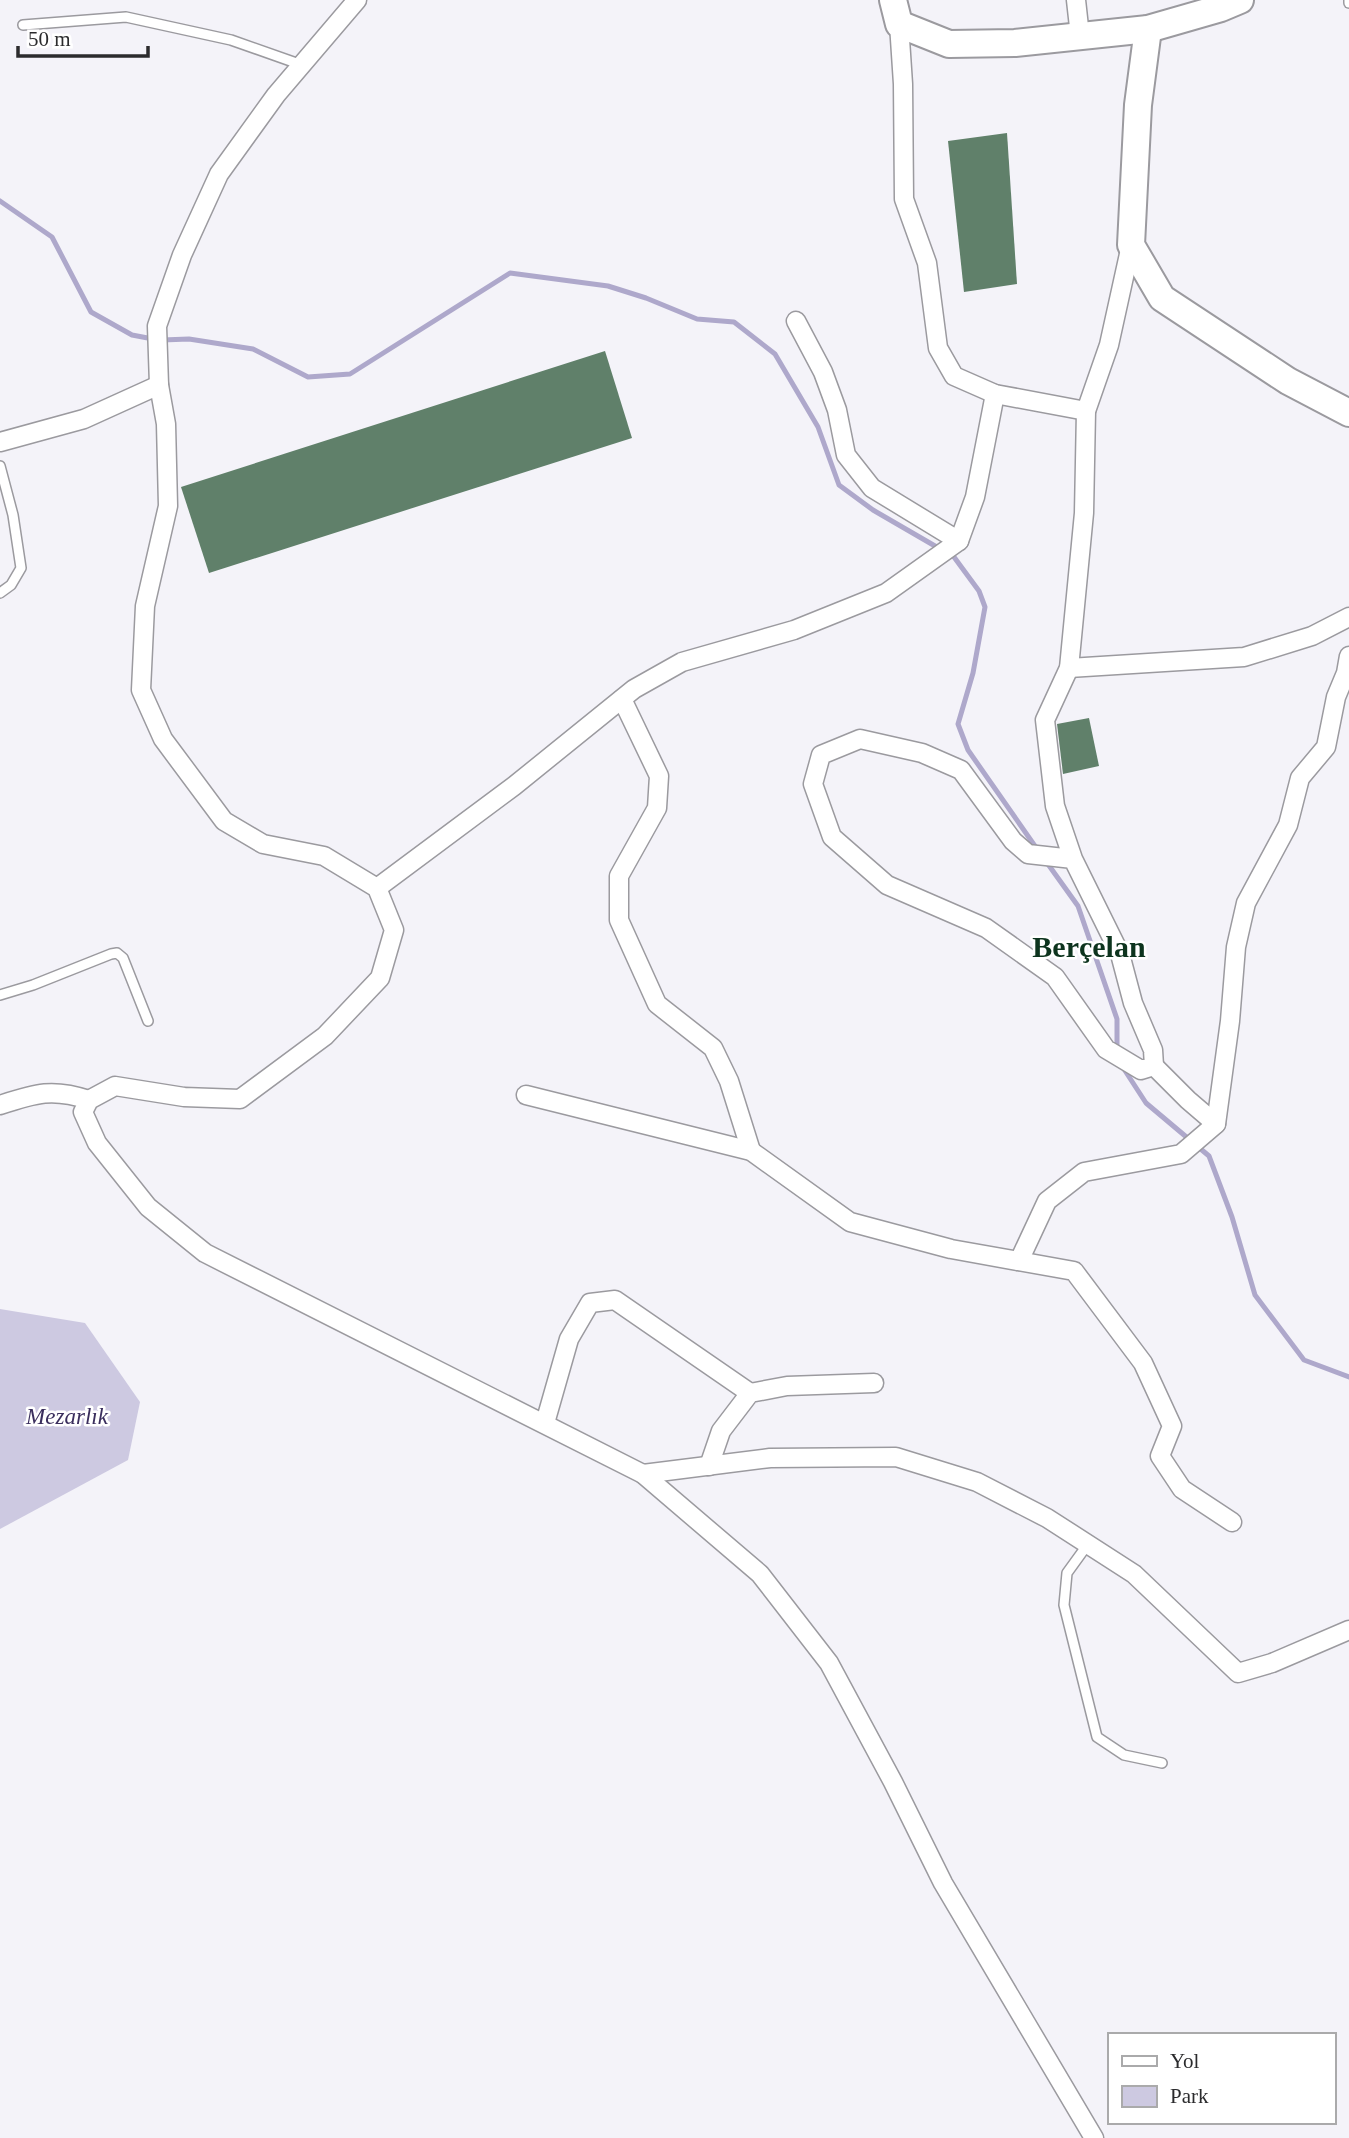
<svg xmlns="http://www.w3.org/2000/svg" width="1349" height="2138" font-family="Georgia,serif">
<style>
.green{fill:#cdc9e1}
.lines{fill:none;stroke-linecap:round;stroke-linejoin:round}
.stream{stroke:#aea8cb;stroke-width:5}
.building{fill:#60806a}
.lane-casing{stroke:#9b9a9f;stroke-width:12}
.street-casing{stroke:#9b9a9f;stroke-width:21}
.secondary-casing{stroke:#9b9a9f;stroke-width:30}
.lane{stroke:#fff;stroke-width:9}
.street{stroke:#fff;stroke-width:18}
.secondary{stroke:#fff;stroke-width:26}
.labels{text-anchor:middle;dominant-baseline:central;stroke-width:5;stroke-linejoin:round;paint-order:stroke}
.park-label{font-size:23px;font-style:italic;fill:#3a2e5d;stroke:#fff}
.district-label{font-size:30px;font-weight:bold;fill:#0d341e;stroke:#fff}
</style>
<rect width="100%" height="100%" fill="#f4f3f9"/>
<!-- green -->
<path class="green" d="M0,1309L85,1323L140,1402L128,1460L0,1529Z"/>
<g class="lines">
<!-- stream -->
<g class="stream">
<path d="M0,201L52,237L91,312L132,335L153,339"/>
<path d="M162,340L189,339L253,349L308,377L350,374L510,273L608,286L646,298L697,319L734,322L775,354L818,427L839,485L873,510L954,557L979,591L985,607L973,673L958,724L968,750L1037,849"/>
<path d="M1045,860L1078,906L1117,1019V1050"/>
<path d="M1122,1066L1146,1103L1209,1156L1232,1217L1255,1295L1304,1360L1349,1377"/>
</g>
</g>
<!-- building -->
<g class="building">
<path d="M1007,133L1017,284L964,292L948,141Z"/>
<path d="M605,351L632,438L209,573L181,487Z"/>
<path d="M1089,718L1099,766L1063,774L1057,724Z"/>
</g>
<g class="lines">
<!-- lane casing -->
<g class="lane-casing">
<g id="lane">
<path d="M1349,0V3"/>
<path d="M23,25L126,17L231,40L302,65"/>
<path d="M0,466L13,515L21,568L11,585L0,593"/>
<path d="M0,995L33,985L111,954L117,953L123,958L148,1021"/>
<path d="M1088,1544L1067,1573L1064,1605L1097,1737L1124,1755L1162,1763"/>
</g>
</g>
<!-- street casing -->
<g class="street-casing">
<g id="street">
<path d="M357,0L276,95L219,174L182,255L157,326L159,385L166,424L168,506L145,606L141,690L163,739L224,821L263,844L324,856L377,888L394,930L380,978L325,1036L240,1099L184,1097L115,1086L89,1100L83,1112L97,1143L148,1207L205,1253L643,1474L760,1574L829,1663L893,1782L943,1883L1094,2138"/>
<path d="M1076,0L1080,36"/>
<path d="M899,24L903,84L904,199L927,263L938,348L954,376L995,394L1086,411"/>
<path d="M796,321L823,372L837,410L846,455L872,488L959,541"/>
<path d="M0,442L84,419L159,385"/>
<path d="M1069,668L1244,657L1312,636L1349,617"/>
<path d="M622,699L659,776L657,808L619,876V920L657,1004L713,1048L729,1081L751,1151"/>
<path d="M1073,859L1028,854L1013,841L961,770L922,753L860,739L821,755L813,784L832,837L887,885L986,928L1055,977L1106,1049L1141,1070L1154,1066L1153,1050L1133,1003L1120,954L1073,859L1055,806L1045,720L1069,668L1084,513L1086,411L1109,345L1131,245"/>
<path d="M377,888L514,786L634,689L682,662L794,630L886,593L959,541L975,497L995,394"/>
<path d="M1154,1066L1188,1100L1216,1124"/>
<path d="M526,1095L751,1151L850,1222L951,1249L1074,1271L1143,1363L1172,1426L1160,1456L1182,1489L1232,1522"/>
<path d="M0,1105C36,1093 53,1088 89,1100"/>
<path d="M1019,1261L1047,1201L1084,1172L1181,1154L1216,1124L1230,1021L1236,947L1246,903L1288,825L1300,778L1326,747L1336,697L1346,673L1349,656"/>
<path d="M545,1423L569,1339L590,1303L615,1300L750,1393"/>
<path d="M709,1466L721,1431L750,1393L787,1386L874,1383"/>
<path d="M643,1474L770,1458L896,1457L977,1482L1047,1518L1134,1574L1238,1673L1272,1663L1349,1630"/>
</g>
</g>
<!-- secondary casing -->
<g class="secondary-casing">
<g id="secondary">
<path d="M893,0L899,24L949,44L1015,43L1148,29L1221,8L1240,0"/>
<path d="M1148,29L1138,105L1131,245L1162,298L1288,381L1349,413"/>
</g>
</g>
<!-- lane -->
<use href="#lane" class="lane"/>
<!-- street -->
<use href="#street" class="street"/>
<!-- secondary -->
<use href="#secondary" class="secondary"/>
</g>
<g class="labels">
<!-- park labels -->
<g class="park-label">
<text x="67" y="1416">Mezarlık</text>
</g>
<!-- district labels -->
<g class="district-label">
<text x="1089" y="946">Berçelan</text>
</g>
</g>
<!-- legend -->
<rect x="1108" y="2033" width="228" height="91" fill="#ffffff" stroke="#aaaaab" stroke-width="2"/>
<rect x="1122" y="2056" width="35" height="10" fill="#ffffff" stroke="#aaaaab" stroke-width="2"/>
<text x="1170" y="2068" font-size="21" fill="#2b2b2d">Yol</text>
<rect x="1122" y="2086" width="35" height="21" fill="#cdc9e1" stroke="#aaaaab" stroke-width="2"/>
<text x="1170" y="2103" font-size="21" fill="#2b2b2d">Park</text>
<!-- scale -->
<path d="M18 46v10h130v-10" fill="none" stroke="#2b2b2d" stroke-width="3.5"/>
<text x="28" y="46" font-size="21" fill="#2b2b2d" stroke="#ffffff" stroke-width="5" paint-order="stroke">50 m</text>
</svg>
